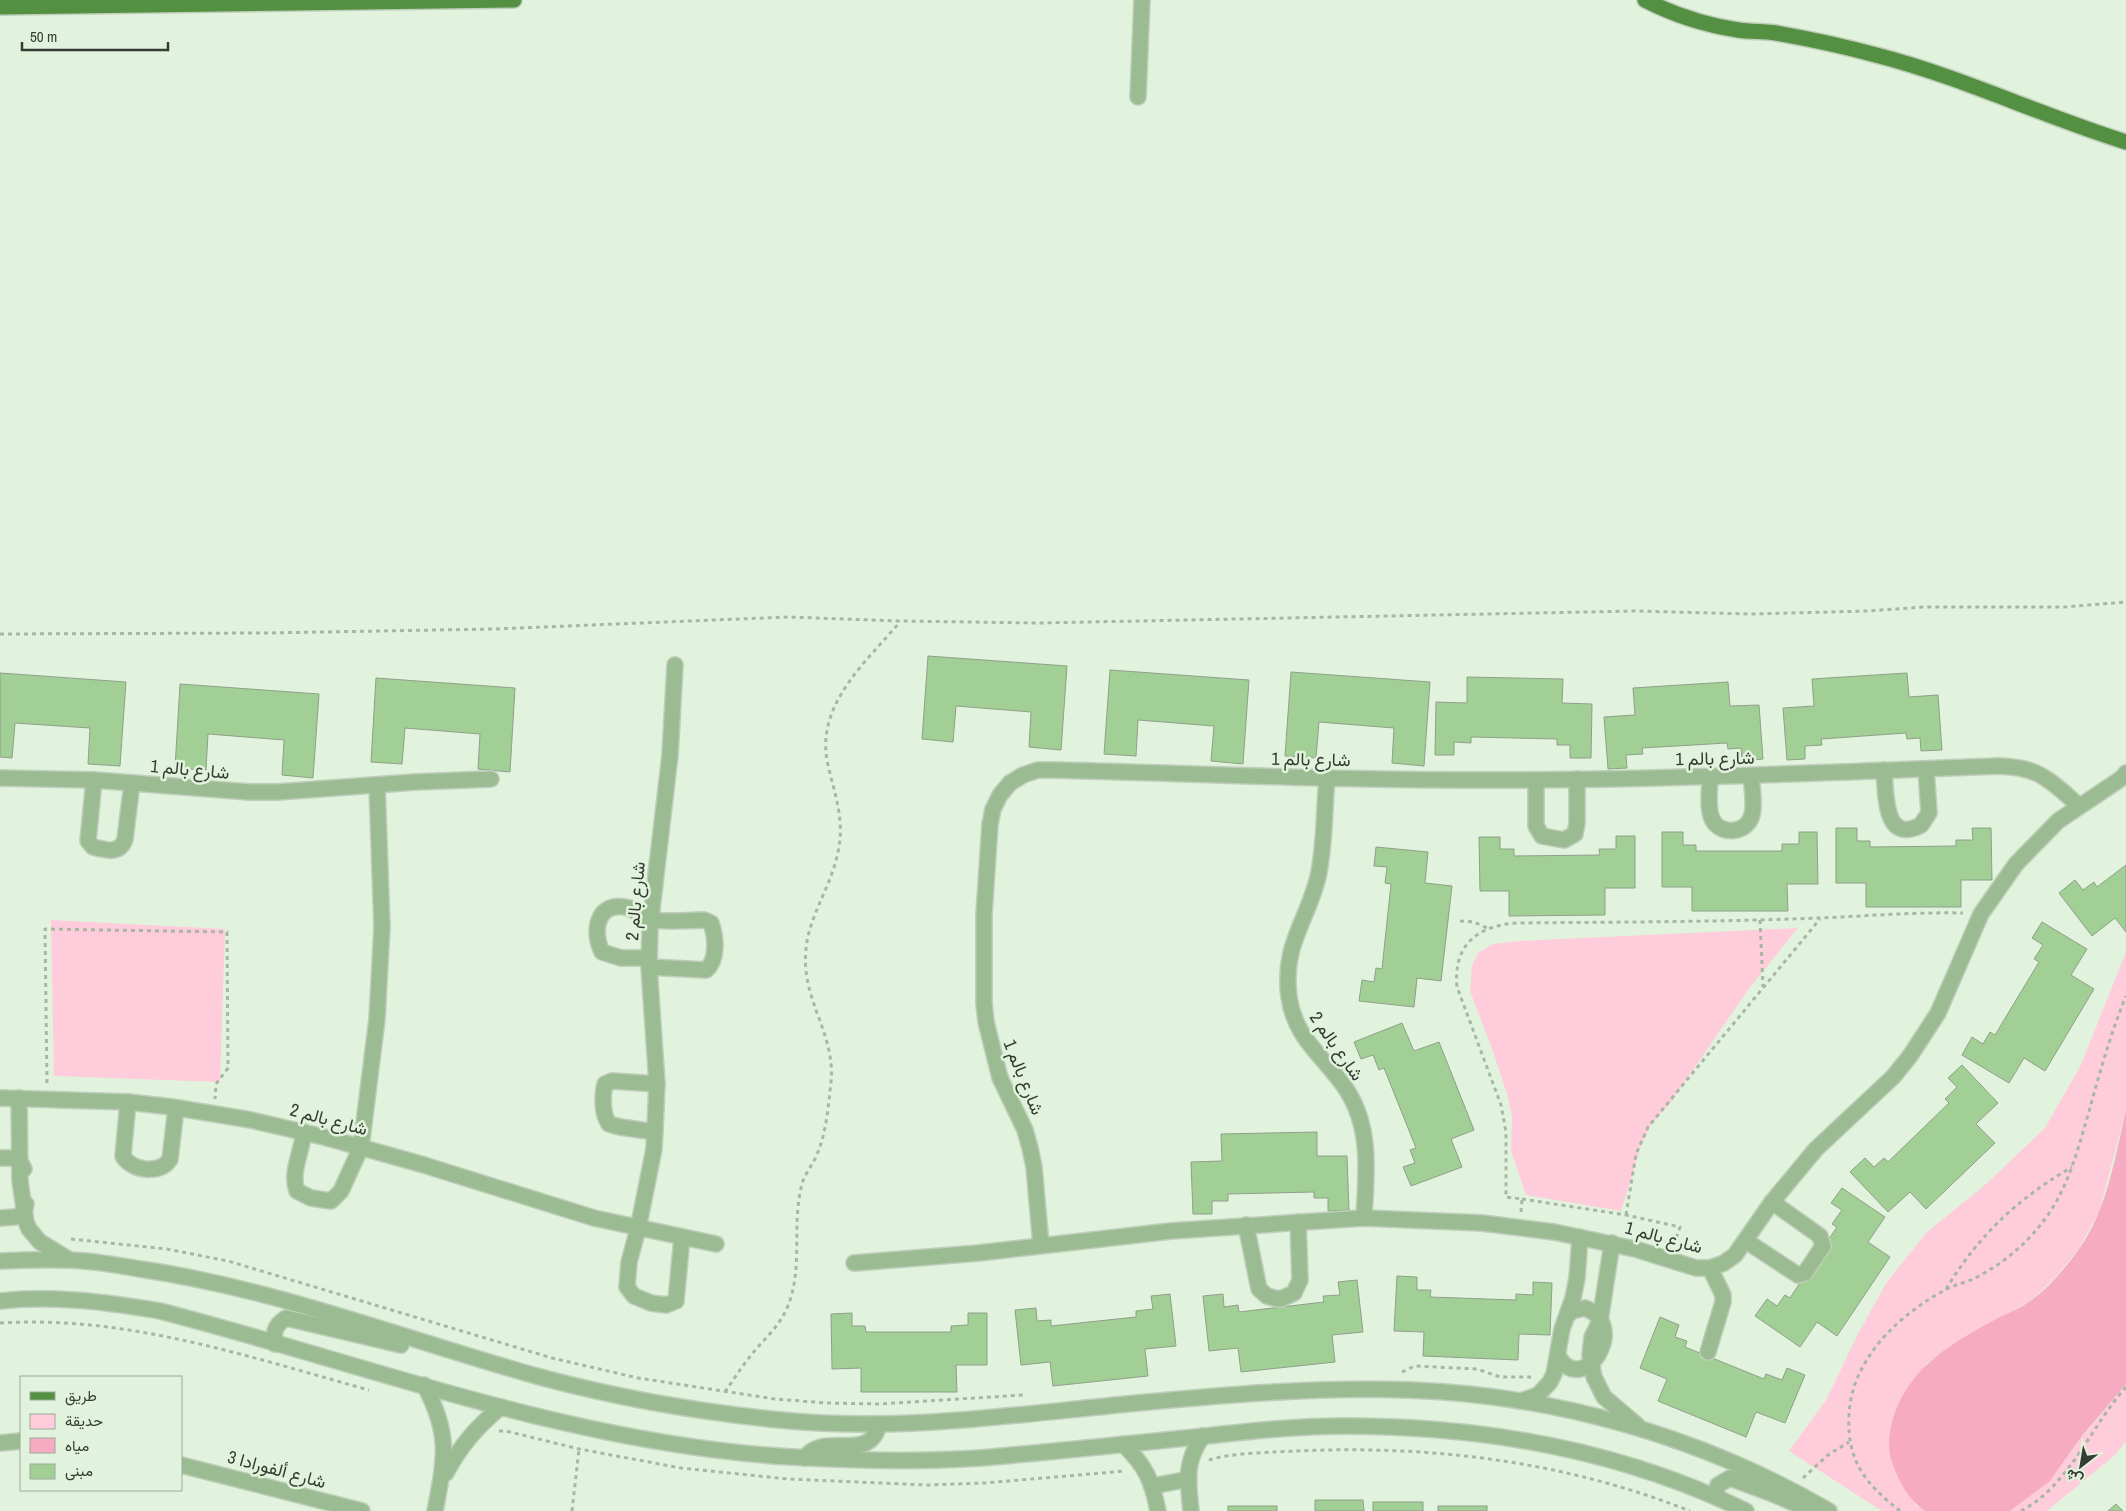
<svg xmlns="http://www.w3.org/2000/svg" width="2126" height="1511" font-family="'Archivo Narrow',Vazirmatn,sans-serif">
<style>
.green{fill:#ffccdb}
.water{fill:#f6abc3}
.building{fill:#a2cf95;stroke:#8fa08a}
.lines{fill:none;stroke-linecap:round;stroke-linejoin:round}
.minor-casing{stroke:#bfceba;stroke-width:18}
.major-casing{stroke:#bfceba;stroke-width:18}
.path{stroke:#a8b7a4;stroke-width:3;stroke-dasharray:4 4;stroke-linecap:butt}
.minor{stroke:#9bbc92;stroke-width:15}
.major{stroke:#549041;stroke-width:15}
.labels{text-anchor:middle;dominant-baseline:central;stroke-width:5;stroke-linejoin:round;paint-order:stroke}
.street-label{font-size:18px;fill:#353c33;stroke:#e1f3dc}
</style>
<rect width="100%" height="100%" fill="#e1f3dc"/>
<!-- green -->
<g class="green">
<path d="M51,920L225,929L220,1082L54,1076Z"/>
<path d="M1798,928L1750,987L1671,1102L1651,1125L1641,1146L1621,1211L1526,1195L1511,1151L1512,1116L1507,1094L1491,1046L1470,991L1472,966L1478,953L1493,944L1520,941Z"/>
<path d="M2126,952V1110L2099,1212L2078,1250L2054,1279L2030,1301L1953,1344L1926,1364L1915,1504L1925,1511H1882L1789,1451L1826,1400L1859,1332L1887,1282L1926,1233L1986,1184L2045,1128L2081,1065Z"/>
<path d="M2126,1384V1441L2115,1455L2047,1511H2010L2050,1481L2082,1437Z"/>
</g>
<!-- water -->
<path class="water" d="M2126,1110V1384L2082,1436L2050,1481L2010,1511H1925C1908,1499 1899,1482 1892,1462C1887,1448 1889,1432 1893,1418C1910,1365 1954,1342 2000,1317C2010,1312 2021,1308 2030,1301C2048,1289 2064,1269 2077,1252C2107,1212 2115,1157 2126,1110Z"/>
<!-- building -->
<g class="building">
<path d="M928,656L1067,666L1061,750L1029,747L1031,712L956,706L953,742L922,739Z"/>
<path d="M1110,670L1249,680L1243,764L1211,761L1214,726L1138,720L1136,756L1104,754Z"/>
<path d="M1291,672L1430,682L1424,766L1392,763L1394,728L1319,722L1316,758L1285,756Z"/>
<path d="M0,673L126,682L120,766L88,764L90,728L15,723L12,758L0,757Z"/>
<path d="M1907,673L1909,697L1938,695L1942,750L1921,751L1920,738L1907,739L1906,733L1821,739L1822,745L1805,746V759L1787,760L1783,708L1814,706L1812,679Z"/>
<path d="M1467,677L1563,679L1562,703L1592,704L1591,758H1570V745H1557V739L1471,737V743L1454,742V755H1435L1436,702L1467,703Z"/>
<path d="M376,678L515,688L510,772L478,769L480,734L405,728L402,764L371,762Z"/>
<path d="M1728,682L1730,706L1759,705L1763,759L1742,761L1741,748L1728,749L1727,743L1642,748L1643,754L1626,755L1627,768L1608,769L1604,717L1635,715L1633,688Z"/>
<path d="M180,684L319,694L313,778L282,775L284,740L208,734L206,770L175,768Z"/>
<path d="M1836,828H1857V841H1870V847L1956,846V840H1973L1972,828H1991L1992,880H1961V907H1866V883H1836Z"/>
<path d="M1662,832H1683V845H1696V851H1782V844H1799V832H1817L1818,884H1787L1788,911H1692V887H1662Z"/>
<path d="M1616,836H1635V888H1605V915L1509,916V891H1480L1479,837H1500V849H1514V856L1600,855L1599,849H1616Z"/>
<path d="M1376,847L1428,852L1425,883L1452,886L1441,981L1417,978L1414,1007L1359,1001L1362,980L1374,982L1376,968L1382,969L1391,884L1385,883L1387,867L1374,866Z"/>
<path d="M2126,865V932L2115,918L2092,936L2059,893L2075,880L2083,890L2094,882L2097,887Z"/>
<path d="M2042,922L2087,949L2071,975L2094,989L2045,1071L2024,1058L2009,1083L1962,1055L1972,1037L1983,1044L1990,1032L1995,1035L2039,962L2034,959L2043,945L2032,938Z"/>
<path d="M1402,1023L1414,1051L1439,1042L1474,1130L1451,1139L1462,1167L1411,1186L1403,1167L1415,1163L1410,1150L1416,1148L1384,1068L1379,1070L1373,1055L1361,1059L1354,1042Z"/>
<path d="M1962,1065L1998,1103L1976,1124L1995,1143L1926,1209L1910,1192L1888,1212L1850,1172L1865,1158L1874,1167L1884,1158L1888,1162L1949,1103L1945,1099L1957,1087L1948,1078Z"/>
<path d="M1317,1132V1156H1347L1349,1210L1328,1211V1198H1314V1192L1228,1194V1201H1212V1214H1193L1191,1162L1222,1161L1221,1134Z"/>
<path d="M1842,1188L1885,1217L1868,1242L1890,1257L1837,1336L1817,1322L1800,1347L1755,1316L1767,1299L1777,1306L1785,1295L1790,1298L1837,1227L1832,1224L1842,1210L1831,1203Z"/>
<path d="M1397,1276L1417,1277V1290H1431L1430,1297L1516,1300V1294L1533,1295V1282L1552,1283L1550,1335L1519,1334L1518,1360L1423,1356L1424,1332L1394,1331Z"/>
<path d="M1357,1280L1363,1332L1332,1335L1335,1362L1241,1372L1238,1348L1209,1351L1203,1296L1223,1294L1224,1307L1238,1305L1239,1312L1324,1302L1323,1296L1340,1295L1338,1282Z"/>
<path d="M1170,1294L1176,1346L1145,1349L1148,1376L1053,1386L1050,1362L1021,1365L1015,1310L1036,1308L1037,1321L1051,1320V1326L1136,1317V1311L1153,1309L1151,1296Z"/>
<path d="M852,1313V1326H865L866,1332H951V1326L968,1325V1313H987V1365H956L957,1392H861V1368L832,1369L831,1314Z"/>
<path d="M1660,1317L1679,1325L1675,1337L1687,1341L1685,1347L1764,1379L1766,1374L1782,1380L1787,1368L1805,1375L1785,1423L1756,1412L1746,1437L1658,1401L1667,1379L1640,1368Z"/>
<path d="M1315,1500H1363L1364,1511H1315Z"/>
<rect x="1373" y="1502" width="50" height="9"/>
<path d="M2116,1504L2123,1511H2108Z"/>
<rect x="1228" y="1506" width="49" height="5"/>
<rect x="1438" y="1506" width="49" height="5"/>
</g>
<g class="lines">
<!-- minor casing -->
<g class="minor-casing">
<g id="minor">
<path d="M1138,97L1142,0"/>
<path d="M675,665L670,755L650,926L649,967L657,1084L654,1149L638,1229L629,1262L627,1287L634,1296L651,1303L666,1305L676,1301L682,1237"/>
<path d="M1884,770C1886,792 1883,845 1921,825L1929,813L1926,769"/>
<path d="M1710,777C1710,789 1707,804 1711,816C1717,836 1747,835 1752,815C1755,803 1752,788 1751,776"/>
<path d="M0,778L94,780L249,792H278L415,782L491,779"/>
<path d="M1327,778C1324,810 1325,845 1318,877C1307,922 1282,945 1289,997C1295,1041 1327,1058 1348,1092C1372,1131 1366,1175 1364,1218"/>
<path d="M94,780L88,841L93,847C105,850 120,855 125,839L132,783"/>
<path d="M1536,780V826L1542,836L1564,840L1575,834L1577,823V779"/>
<path d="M649,967L706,970C718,960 716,937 711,923L704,920C691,920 662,923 650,919C643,917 636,911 629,908C598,899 591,930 602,952L621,958H649"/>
<path d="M0,1098L128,1102L172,1107L251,1120L324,1137L424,1165L594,1218L716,1244"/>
<path d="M19,1098L20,1181L26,1222L29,1229L40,1242L68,1259"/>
<path d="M128,1102L123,1156C131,1171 161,1175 170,1159L176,1108"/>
<path d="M304,1132C302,1151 290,1173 297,1191L311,1198L331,1201L341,1191L361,1147L377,1019L382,927L377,785"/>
<path d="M655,1132L620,1127L609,1124C602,1114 602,1096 605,1084L612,1081L657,1084"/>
<path d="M0,1158H12L20,1161L24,1169"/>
<path d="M0,1218L15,1217L24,1213L26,1204"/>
<path d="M1246,1225L1259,1289L1267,1296L1274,1298L1281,1299L1294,1293L1300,1280L1298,1222"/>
<path d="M1746,1241L1798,1275L1805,1273L1823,1246L1820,1236L1772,1202"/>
<path d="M1612,1243L1600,1321L1592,1337L1590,1355L1594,1377L1604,1397L1637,1425"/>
<path d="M1041,1245L1034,1167L1030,1148L1025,1130L1000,1078L986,1022L984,1003V914L990,824L993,809L1000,795L1010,783L1023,775L1038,770H1054C1209,774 1364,781 1519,780C1680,779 1839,772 1999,766C2039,767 2050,780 2079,806"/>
<path d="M0,1261C22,1260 44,1259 66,1260C91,1260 116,1265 140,1269C277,1289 407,1340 540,1377C618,1398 699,1412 780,1420C896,1432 1012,1415 1127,1404C1221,1395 1314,1387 1409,1390C1556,1395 1702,1437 1829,1511"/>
<path d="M854,1263L979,1253L1171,1231L1364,1218L1482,1223L1554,1232L1635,1249L1696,1268H1710L1724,1263L1735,1255L1772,1202L1816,1149L1893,1077L1910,1056L1938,1013L1981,914L2016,864L2058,821L2122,778L2126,773"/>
<path d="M0,1301C53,1295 107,1302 160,1311C369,1365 575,1445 792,1457C862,1461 934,1463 1003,1456C1071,1450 1138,1443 1206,1436C1252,1431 1297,1426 1344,1426C1482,1426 1621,1450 1746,1511"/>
<path d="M275,1344C273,1332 275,1325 286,1318L401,1345"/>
<path d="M1708,1352L1723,1302V1295L1710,1268"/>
<path d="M1558,1356C1583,1399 1631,1325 1585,1308L1572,1311L1567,1316"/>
<path d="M424,1385C451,1434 445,1459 435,1511"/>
<path d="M1521,1401L1538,1395L1550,1382L1554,1374L1562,1329L1573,1298L1577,1278L1580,1237"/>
<path d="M0,1443L21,1441"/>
<path d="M1123,1444C1146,1466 1152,1481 1158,1511"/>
<path d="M805,1458C824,1430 870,1465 879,1424"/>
<path d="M181,1465L362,1511"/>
<path d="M446,1473C460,1446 477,1426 501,1407"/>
<path d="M1153,1486L1189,1479"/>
<path d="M1715,1496L1718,1485L1730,1478L1773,1494L1812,1511"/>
<path d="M1191,1511C1188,1481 1184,1462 1203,1436"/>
</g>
</g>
<!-- major casing -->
<g class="major-casing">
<g id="major">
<path d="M1645,0C1674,15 1706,25 1738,30C1751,32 1764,31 1776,33C1810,39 1843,46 1876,55C1962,77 2042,116 2126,142"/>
<path d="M0,7L514,0"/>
</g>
</g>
<!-- path -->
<g class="path">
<path d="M0,634L265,633L494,629L788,617L900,621L1039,623L1635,611L1751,614L1867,611L1924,607H2064L2126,602"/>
<path d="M1760,920L1763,987"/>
<path d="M1460,921L1474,922L1487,928"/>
<path d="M47,1083L45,929L227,932L228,1068L216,1084L215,1099"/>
<path d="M1522,1199L1626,1215L1680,1227L1674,1245"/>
<path d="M1521,1212L1522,1199L1506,1197V1132L1501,1105L1457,987C1453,946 1476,926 1516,923C1617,922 1718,922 1819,918C1867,916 1914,912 1963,913"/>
<path d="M1626,1215L1636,1154L1648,1127L1820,919"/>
<path d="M71,1239L167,1249L228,1261L552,1358L638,1378L775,1399L827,1403L878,1404L1024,1395"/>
<path d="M1946,1289C1979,1235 2017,1199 2072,1167"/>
<path d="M0,1323C127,1315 249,1357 369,1390"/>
<path d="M1402,1372L1415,1366L1477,1369L1500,1377H1531"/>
<path d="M725,1392C735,1377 745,1362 757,1348C768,1336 780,1324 787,1308C804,1269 791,1224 802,1184C805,1173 813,1165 817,1154C826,1135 829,1102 831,1081C835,1041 810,1009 806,971C801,923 829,896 838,852C845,821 835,795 828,765C814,706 866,662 900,622"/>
<path d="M499,1431H506L579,1449L681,1468L788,1479L927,1485L985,1483L1125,1471"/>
<path d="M1209,1460C1229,1453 1274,1452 1296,1451C1431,1445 1564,1461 1690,1511"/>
<path d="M1803,1478L1828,1455L1849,1442"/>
<path d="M572,1511L579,1449"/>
<path d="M1900,1511C1866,1484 1847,1462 1849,1417C1850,1361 1898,1315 1945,1290C1954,1285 1964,1283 1973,1279C2000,1266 2027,1244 2045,1219C2068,1188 2077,1152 2088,1115C2099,1075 2110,1035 2126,996"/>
<path d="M2021,1511C2069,1486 2091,1426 2126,1387"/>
</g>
<!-- minor -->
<use href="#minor" class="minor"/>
<!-- major -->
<use href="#major" class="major"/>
</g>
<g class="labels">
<!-- street labels -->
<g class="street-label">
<text transform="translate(1715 758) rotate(-1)">شارع بالم 1</text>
<text transform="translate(1311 759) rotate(1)">شارع بالم 1</text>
<text transform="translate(190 769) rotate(5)">شارع بالم 1</text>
<text transform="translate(635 901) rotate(-85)">شارع بالم 2</text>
<text transform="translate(1337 1046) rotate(55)">شارع بالم 2</text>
<text transform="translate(1024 1077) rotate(68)">شارع بالم 1</text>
<text transform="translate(329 1119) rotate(15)">شارع بالم 2</text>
<text transform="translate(1664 1237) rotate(15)">شارع بالم 1</text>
<text transform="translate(277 1469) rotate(15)">شارع ألفورادا 3</text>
</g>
</g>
<!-- legend -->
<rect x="20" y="1376" width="162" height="115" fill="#e1f3dc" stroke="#9caa98"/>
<rect x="30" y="1392" width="25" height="8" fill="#549041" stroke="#9caa98"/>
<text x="65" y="1401" font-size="15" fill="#353c33">طريق</text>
<rect x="30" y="1414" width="25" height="15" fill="#ffccdb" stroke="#9caa98"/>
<text x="65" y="1426" font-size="15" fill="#353c33">حديقة</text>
<rect x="30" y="1438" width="25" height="15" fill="#f6abc3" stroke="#9caa98"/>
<text x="65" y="1451" font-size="15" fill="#353c33">مياه</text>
<rect x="30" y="1464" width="25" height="15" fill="#a2cf95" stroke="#9caa98"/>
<text x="65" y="1476" font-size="15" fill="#353c33">مبنى</text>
<!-- north arrow -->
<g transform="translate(2081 1466) rotate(211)" stroke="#e1f3dc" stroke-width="4" paint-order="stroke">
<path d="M0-4L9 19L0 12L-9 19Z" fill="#353c33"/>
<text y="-8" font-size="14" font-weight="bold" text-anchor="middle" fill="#353c33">ش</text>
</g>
<!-- scale -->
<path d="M22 42v8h146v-8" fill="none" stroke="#353c33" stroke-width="2.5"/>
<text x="30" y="42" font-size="15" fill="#353c33" stroke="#e1f3dc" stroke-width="4" paint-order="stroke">50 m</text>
</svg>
